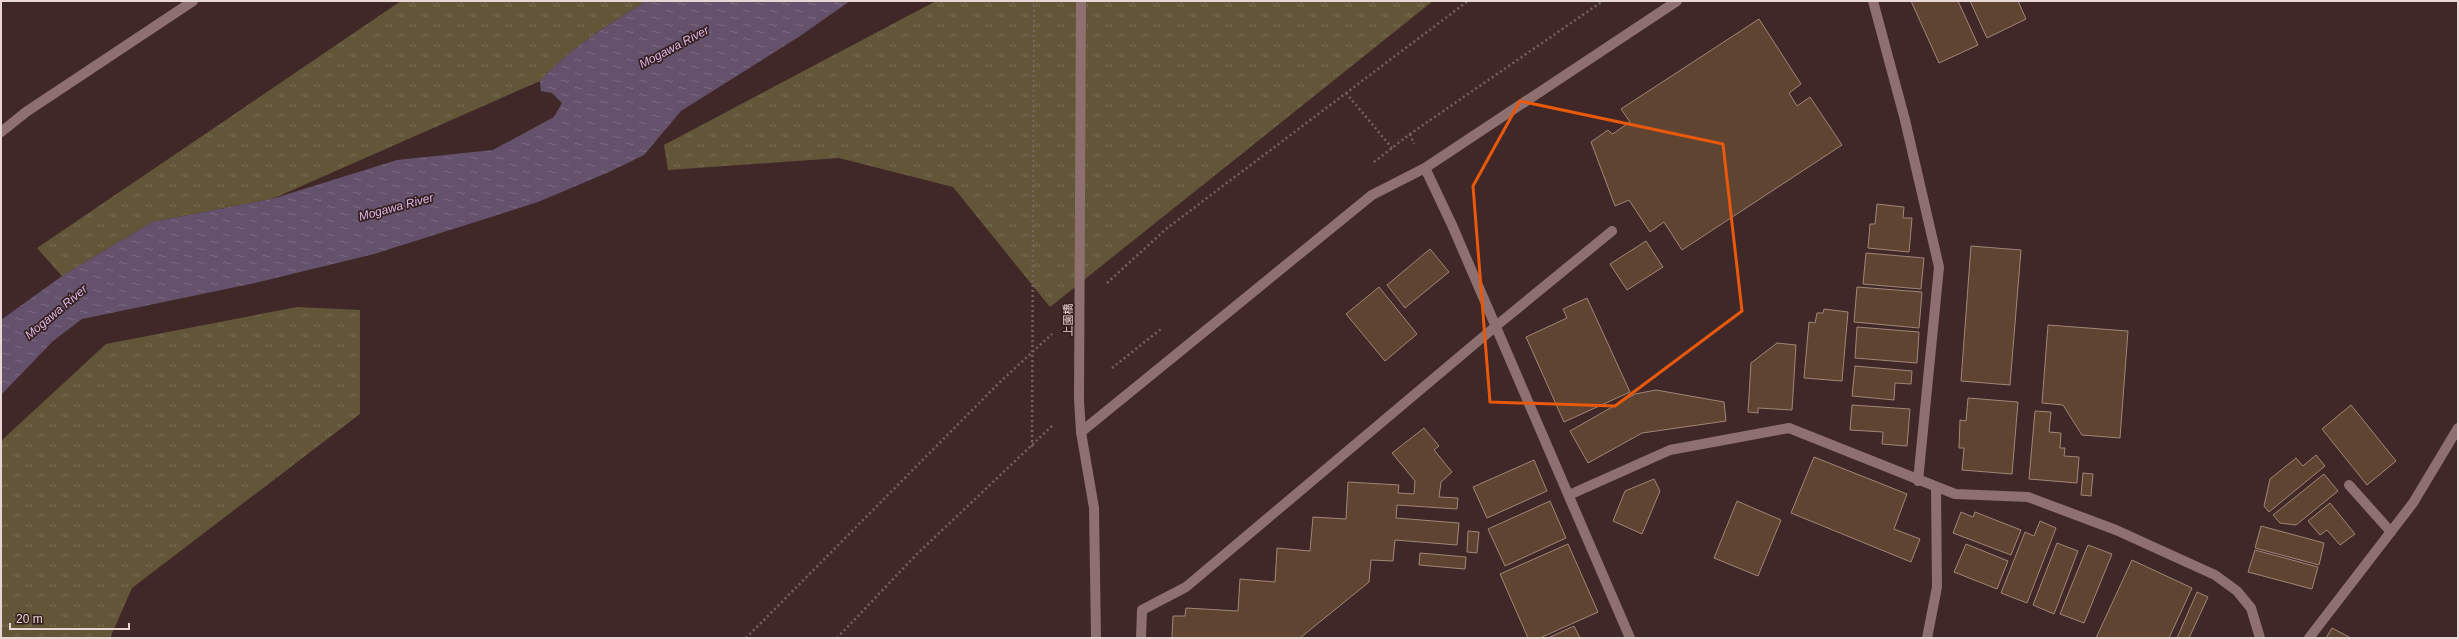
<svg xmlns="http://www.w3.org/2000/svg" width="2459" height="639" font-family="Helvetica,'Noto Sans JP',sans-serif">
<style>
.grass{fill:url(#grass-tufts)}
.water{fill:url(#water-ripples)}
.building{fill:#604432;stroke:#9f8677}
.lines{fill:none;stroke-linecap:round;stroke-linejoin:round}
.path{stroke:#786161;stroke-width:2.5;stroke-dasharray:2 3;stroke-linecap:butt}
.minor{stroke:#8d706f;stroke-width:10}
.tertiary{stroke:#8d706f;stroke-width:10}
.marked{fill:none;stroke:#e8590c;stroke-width:3;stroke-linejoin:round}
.labels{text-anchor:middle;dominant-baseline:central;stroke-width:3.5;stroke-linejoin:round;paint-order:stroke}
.street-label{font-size:11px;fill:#e8d7d6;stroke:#361f1e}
.water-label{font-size:12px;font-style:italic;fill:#dbb9ec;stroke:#361f1e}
</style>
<defs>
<pattern id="grass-tufts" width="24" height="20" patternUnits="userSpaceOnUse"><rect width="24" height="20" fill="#625538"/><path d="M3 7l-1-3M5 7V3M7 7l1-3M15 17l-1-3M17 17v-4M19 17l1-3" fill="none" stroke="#786d54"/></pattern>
<pattern id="water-ripples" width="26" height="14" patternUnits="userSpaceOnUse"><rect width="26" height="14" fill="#64526d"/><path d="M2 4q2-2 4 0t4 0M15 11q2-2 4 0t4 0" fill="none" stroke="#7a6a81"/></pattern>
</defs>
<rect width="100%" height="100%" fill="#412828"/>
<!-- grass -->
<g class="grass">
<path d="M401,1H646C608,25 570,48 540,81L272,199L152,222L62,276L37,248Z"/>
<path d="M936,1H1433L1050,307L953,187L839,158L668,170L664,145Z"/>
<path d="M297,307L360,310V414L132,588L110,638H1V441L106,344Z"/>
</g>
<!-- water -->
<path class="water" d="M646,1H850L800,36L681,111L644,155L609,172L538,202L374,254L255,283L82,319L53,341L1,395V320L62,276L152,222L272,199L397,160L493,150L554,117L562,103L552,93L541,91L540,81C570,48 608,25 646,1Z"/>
<!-- building -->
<g class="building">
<path d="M1911,1H1958L1978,45L1939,63Z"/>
<path d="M1970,1H2018L2026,19L1987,38Z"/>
<path d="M1759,19L1801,84L1789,93L1797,106L1810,97L1842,145L1682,250L1664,222L1650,232L1629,200L1615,206L1591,142L1608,130L1612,134L1614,133L1630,122L1621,109Z"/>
<path d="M1877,204L1904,207L1903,218H1912L1909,252L1868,248L1870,224H1875Z"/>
<path d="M1646,241L1663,267L1627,290L1610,264Z"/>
<path d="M1971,246L2021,250L2010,385L1961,381Z"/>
<path d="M1430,249L1449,272L1405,308L1387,285Z"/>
<path d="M1866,253L1924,258L1921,289L1863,284Z"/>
<path d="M1379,287L1417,334L1385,361L1346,314Z"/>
<path d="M1857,287L1922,292L1919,328L1854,322Z"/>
<path d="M1587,298L1630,392L1564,422L1526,337L1567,318L1563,309Z"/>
<path d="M1824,309L1848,312L1842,381L1804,378L1809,322L1815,323L1817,313H1823Z"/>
<path d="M2048,325L2128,331L2120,438L2082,435L2063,405L2042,403Z"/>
<path d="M1857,327L1919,332L1917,363L1855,358Z"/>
<path d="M1777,343L1796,345L1792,410L1758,408V413L1748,412L1751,363Z"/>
<path d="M1855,366L1912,371L1911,384L1895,383L1894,400L1852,396Z"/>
<path d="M1656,390L1724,402L1726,421L1642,433L1588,463L1570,431L1635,394Z"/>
<path d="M1968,398L2018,402L2012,474L1962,470L1964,448H1959L1960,420L1966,421Z"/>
<path d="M1852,405L1910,409L1907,446L1882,444L1883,432L1850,430Z"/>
<path d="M2351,405L2396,461L2367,485L2322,429Z"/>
<path d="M2035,411L2051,412L2049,432L2061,433L2060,448H2065L2064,456L2079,457L2077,483L2029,479Z"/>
<path d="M1424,428L1439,446L1434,450L1452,472L1441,482L1439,497L1458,498L1457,509L1397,505L1396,518L1459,523L1457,545L1395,540L1393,561L1371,560L1369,582L1300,638H1172L1173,616H1185L1186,608L1238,611L1240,579L1275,582L1277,548L1310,551L1313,517L1346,519L1348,482L1399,485L1398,493L1414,494L1415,481L1392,453Z"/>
<path d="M2316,455L2325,466L2269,512L2264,506L2270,479L2296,458L2303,466Z"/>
<path d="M1814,457L1907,494L1894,529L1920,539L1911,562L1791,513Z"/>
<path d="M1534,460L1547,491L1487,518L1473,487Z"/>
<path d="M2083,473L2093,474L2091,496L2081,495Z"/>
<path d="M2324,474L2338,491L2296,525L2280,523L2273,515Z"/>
<path d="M1654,479L1660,491L1642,534L1613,521L1625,491Z"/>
<path d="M1550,501L1566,538L1505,566L1488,529Z"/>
<path d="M1737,501L1781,520L1758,576L1714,558Z"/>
<path d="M2330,503L2355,534L2340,545L2327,530L2320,535L2308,521Z"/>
<path d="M1961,512L1973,517L1975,512L2021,530L2011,555L1953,533Z"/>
<path d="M2040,521L2056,528L2027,603L2001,593L2025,532L2034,536Z"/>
<path d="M2261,526L2324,543L2319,565L2255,548Z"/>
<path d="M1468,531L1479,532L1477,553L1467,552Z"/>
<path d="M2057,543L2078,551L2054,614L2033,605Z"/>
<path d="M1568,544L1598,612L1540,638H1528L1500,574Z"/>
<path d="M1966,544L2008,561L1997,589L1954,572Z"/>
<path d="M2088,545L2112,554L2084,623L2060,614Z"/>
<path d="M2255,550L2318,567L2312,589L2248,572Z"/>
<path d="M1420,553L1466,557L1465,569L1419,565Z"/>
<path d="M2132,560L2192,588L2169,638H2096Z"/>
<path d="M2197,592L2208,597L2189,638H2177Z"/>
<path d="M1574,626L1580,638H1548Z"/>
<path d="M2332,628L2351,638H2326Z"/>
</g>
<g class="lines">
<!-- path -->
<g class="path">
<path d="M1346,93L1392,148"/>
<path d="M1410,134L1414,144"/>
<path d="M1374,162L1410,134L1603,1"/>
<path d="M1107,283L1166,229L1468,1"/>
<path d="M1112,368L1161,329"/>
<path d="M1032,447L1034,1"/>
<path d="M746,638L1000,382L1052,334"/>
<path d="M837,638L916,555L1052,426"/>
</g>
<!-- minor -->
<g class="minor">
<path d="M1873,1L1905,120L1939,267L1918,481"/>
<path d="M1425,168L1452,225L1630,638"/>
<path d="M1081,432L1372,195L1425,168L1677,1"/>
<path d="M2349,485L2391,532"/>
<path d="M1569,495L1670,450L1789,428L1955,494L2028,497L2116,530L2215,575L2237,591L2251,608L2260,638"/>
<path d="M1141,638L1142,610L1186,587L1496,326L1612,231"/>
<path d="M1927,638L1937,587L1936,488"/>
<path d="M2309,638L2413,503L2458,428"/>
</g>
<!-- tertiary -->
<g class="tertiary">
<path d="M1081,1L1079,400L1081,432L1094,508L1096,638"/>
<path d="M1,132L26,112L193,1"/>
</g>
</g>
<!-- marked area -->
<path class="marked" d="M1520,101L1723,144L1742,311L1615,406L1490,402L1473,186Z"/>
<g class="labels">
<!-- street labels -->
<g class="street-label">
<text transform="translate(1068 320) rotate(-90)">上園橋</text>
</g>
<!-- water labels -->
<g class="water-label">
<text transform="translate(674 47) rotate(-28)">Mogawa River</text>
<text transform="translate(396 207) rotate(-15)">Mogawa River</text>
<text transform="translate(56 312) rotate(-40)">Mogawa River</text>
</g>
</g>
<!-- border -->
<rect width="2459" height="639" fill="none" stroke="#e8d7d6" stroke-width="4"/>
<!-- scale -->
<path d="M10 623v6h119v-6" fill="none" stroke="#e8d7d6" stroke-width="2"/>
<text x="16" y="623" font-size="12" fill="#e8d7d6" stroke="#361f1e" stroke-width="3" paint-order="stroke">20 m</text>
</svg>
